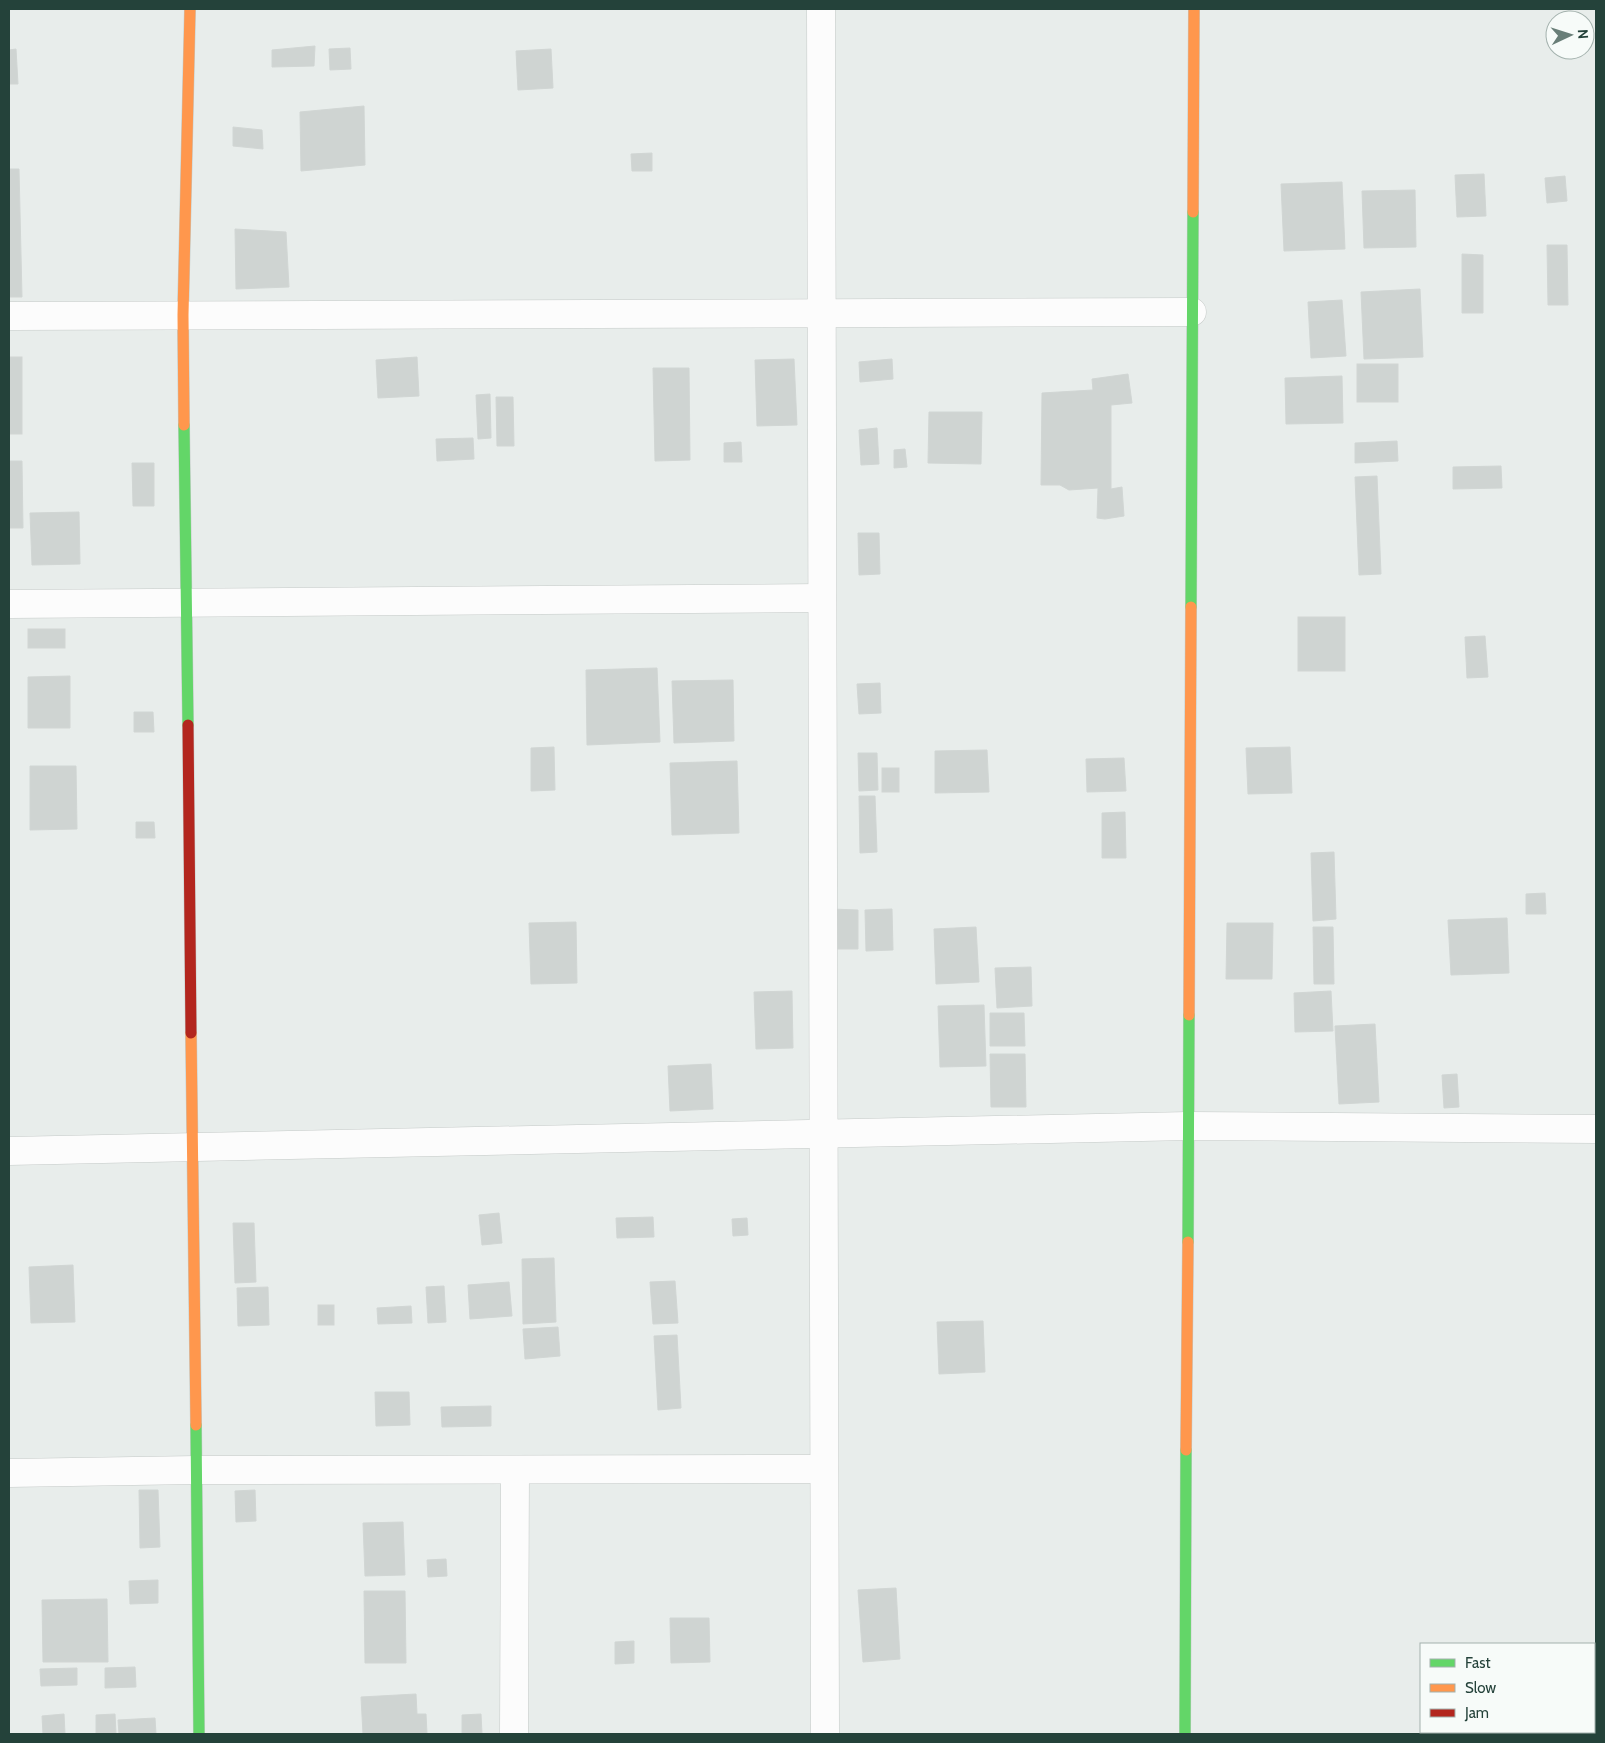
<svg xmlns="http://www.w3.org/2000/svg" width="1605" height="1743" font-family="Cabin,sans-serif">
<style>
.building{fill:#cfd4d2;stroke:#d1d6d4}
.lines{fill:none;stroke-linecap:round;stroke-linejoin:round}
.street-casing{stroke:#c5cac8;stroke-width:29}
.fast-casing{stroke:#c3cbc8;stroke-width:12}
.slow-casing{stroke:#c3cbc8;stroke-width:12}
.jam-casing{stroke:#c3cbc8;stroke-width:12}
.street{stroke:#fcfcfc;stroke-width:28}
.fast{stroke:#63d668;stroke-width:11}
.slow{stroke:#ff974d;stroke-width:11}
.jam{stroke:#b3261e;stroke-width:11}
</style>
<rect width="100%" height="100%" fill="#e8edeb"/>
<!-- building -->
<g class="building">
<path d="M315,46L314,66L272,67V50Z"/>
<path d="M350,48L351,69L330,70L329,49Z"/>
<path d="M16,49L18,84H9V50Z"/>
<path d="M551,49L553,88L518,90L516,51Z"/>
<path d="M364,106L365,165L301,171L300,112Z"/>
<path d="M233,127L262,130L263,149L233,146Z"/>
<path d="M652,153V171H632L631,154Z"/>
<path d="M9,169H19L22,297H9Z"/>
<path d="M1484,174L1486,216L1457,217L1455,175Z"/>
<path d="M1565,176L1567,201L1547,203L1545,178Z"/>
<path d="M1342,182L1345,249L1284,251L1281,184Z"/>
<path d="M1415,190L1416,247L1364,248L1362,191Z"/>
<path d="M235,229L286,232L289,287L236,289Z"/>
<path d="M1547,245H1567L1568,305H1548Z"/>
<path d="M1462,254L1483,255V313H1462Z"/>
<path d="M1420,289L1423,357L1364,359L1361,292Z"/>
<path d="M1342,300L1346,356L1311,358L1308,302Z"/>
<rect x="9" y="357" width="13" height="77"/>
<path d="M417,357L419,396L378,398L376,360Z"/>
<path d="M794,359L797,425L757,426L755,360Z"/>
<path d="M892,359L893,379L860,382L859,362Z"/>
<rect x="1357" y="364" width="41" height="38"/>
<path d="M653,368H689L690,460L655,461Z"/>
<path d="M1128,374L1132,403L1111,405V489L1122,487L1124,516L1105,519L1097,518L1098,488L1069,490L1060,485H1041L1042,393L1093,390L1092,379Z"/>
<path d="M1342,376L1343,423L1286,424L1285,378Z"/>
<path d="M490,394L491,438L478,439L476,395Z"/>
<path d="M496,397H513L514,446H497Z"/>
<path d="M929,412H982L981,464L928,463Z"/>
<path d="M877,428L879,464L861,465L859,430Z"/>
<path d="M473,438L474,459L437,461L436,439Z"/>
<path d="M1397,441L1398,461L1355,463V443Z"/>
<path d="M741,442L742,462H724V443Z"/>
<path d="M905,449L907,467L894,468V450Z"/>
<path d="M9,461H22L23,528H9Z"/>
<path d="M132,463H154V506H133Z"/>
<path d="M1501,466L1502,488L1453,489V467Z"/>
<path d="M1377,476L1381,574L1359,575L1355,477Z"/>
<path d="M79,512L80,564L32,565L30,513Z"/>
<path d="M858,533H879L880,574L859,575Z"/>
<rect x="1298" y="617" width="47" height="54"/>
<rect x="28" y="629" width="37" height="19"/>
<path d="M1485,636L1488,677L1467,678L1465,637Z"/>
<path d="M657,668L660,742L587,745L586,670Z"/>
<path d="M70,676V728H28V677Z"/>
<path d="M733,680L734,741L674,743L672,681Z"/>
<path d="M880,683L881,713L859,714L857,684Z"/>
<path d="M134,712H153L154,732H134Z"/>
<path d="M554,747L555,790L531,791V748Z"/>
<path d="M1290,747L1292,793L1248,794L1246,748Z"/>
<path d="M987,750L989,792L935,793V751Z"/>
<path d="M858,753H877L878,790L859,791Z"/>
<path d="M1124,758L1126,791L1087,792L1086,759Z"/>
<path d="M737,761L739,833L672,835L670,763Z"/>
<path d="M30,766H76L77,829L30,830Z"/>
<rect x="882" y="768" width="17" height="24"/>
<path d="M859,796H875L877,852L860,853Z"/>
<path d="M1125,812L1126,858H1102V813Z"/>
<path d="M136,822H154L155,838H136Z"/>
<path d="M1334,852L1336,919L1313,921L1311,853Z"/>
<path d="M1545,893L1546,914H1526V894Z"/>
<path d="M831,909L858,910V949H831Z"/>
<path d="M892,909L893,950L866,951L865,910Z"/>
<path d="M1507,918L1509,973L1451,975L1448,920Z"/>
<path d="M576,922L577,983L531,984L529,923Z"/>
<path d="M1227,923H1273L1272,979H1226Z"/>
<path d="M976,927L979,982L936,984L934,929Z"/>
<path d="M1313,927H1333L1334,984H1314Z"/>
<path d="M1031,967L1032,1006L997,1008L995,968Z"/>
<path d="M792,991L793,1048L756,1049L754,992Z"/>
<path d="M1331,991L1333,1031L1295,1032L1294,993Z"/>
<path d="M984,1005L986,1066L940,1067L938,1006Z"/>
<path d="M990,1013H1024L1025,1046H990Z"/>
<path d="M1375,1024L1379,1102L1339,1104L1335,1026Z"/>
<path d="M990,1054H1025L1026,1107H991Z"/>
<path d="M711,1064L713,1109L670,1111L668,1066Z"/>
<path d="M1457,1074L1459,1107L1444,1108L1442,1075Z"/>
<path d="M499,1213L502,1243L482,1245L479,1215Z"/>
<path d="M653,1217L654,1237L617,1238L616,1218Z"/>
<path d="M747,1218L748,1235L733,1236L732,1219Z"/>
<path d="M233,1223H254L256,1282L235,1283Z"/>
<path d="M554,1258L556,1322L523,1324L522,1259Z"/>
<path d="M73,1265L75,1322L31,1323L29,1267Z"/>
<path d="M675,1281L678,1323L653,1324L650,1282Z"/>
<path d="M509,1282L512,1316L470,1319L468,1285Z"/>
<path d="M444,1286L446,1322L428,1323L426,1287Z"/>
<path d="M268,1287L269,1325L238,1326L237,1288Z"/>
<rect x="318" y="1305" width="16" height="20"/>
<path d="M411,1306L412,1323L378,1324L377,1308Z"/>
<path d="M983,1321L985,1372L939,1374L937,1322Z"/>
<path d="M558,1327L560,1356L525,1359L523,1329Z"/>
<path d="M677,1335L681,1408L658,1410L654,1336Z"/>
<path d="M375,1392H409L410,1425L376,1426Z"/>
<path d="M491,1406V1426L442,1427L441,1407Z"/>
<path d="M139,1490H158L160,1547L140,1548Z"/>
<path d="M255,1490L256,1521L236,1522L235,1491Z"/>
<path d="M403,1522L405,1575L365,1576L363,1523Z"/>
<path d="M446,1559L447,1576L428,1577L427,1560Z"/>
<path d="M158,1580V1603L130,1604L129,1581Z"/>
<path d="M896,1588L900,1659L863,1662L858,1590Z"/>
<path d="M364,1591H405L406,1663H365Z"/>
<path d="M107,1599L108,1662H43L42,1600Z"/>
<path d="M670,1618H709L710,1662L671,1663Z"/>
<path d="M634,1641V1663L615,1664V1642Z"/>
<path d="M135,1667L136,1687L105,1688V1668Z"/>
<path d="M77,1668V1685L41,1686L40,1669Z"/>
<path d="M416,1694L417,1714H426L427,1734H363L361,1697Z"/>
<path d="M64,1714L65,1734H43L42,1716Z"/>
<path d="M115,1714L116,1734H96V1715Z"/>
<path d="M481,1714L482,1734H462V1715Z"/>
<path d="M155,1718L156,1734H119L118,1720Z"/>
</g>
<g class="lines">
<!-- street casing -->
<g class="street-casing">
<g id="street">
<path d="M821,9L825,1734"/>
<path d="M9,316L1192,312"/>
<path d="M9,604L822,598"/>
<path d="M9,1151L1188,1126L1596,1129"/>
<path d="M9,1473L196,1470L824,1469"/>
<path d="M514,1734L515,1470"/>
</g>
</g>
<!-- fast casing -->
<g class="fast-casing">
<g id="fast">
<path d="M184,425L188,725"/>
<path d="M1191,607L1193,212"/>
<path d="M1188,1242L1189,1015"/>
<path d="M196,1425L199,1734"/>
<path d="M1185,1734L1186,1450"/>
</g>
</g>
<!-- slow casing -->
<g class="slow-casing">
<g id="slow">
<path d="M1193,212L1194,9"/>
<path d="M184,425L183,315L190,9"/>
<path d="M1189,1015L1191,607"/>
<path d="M191,1033L196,1425"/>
<path d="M1186,1450L1188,1242"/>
</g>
</g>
<!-- jam casing -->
<g class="jam-casing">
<path id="jam" d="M188,725L191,1033"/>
</g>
<!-- street -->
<use href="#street" class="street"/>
<!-- fast -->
<use href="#fast" class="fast"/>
<!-- slow -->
<use href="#slow" class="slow"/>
<!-- jam -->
<use href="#jam" class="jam"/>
</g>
<!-- border -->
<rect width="1605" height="1743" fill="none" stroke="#24423a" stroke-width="20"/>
<!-- legend -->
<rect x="1420" y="1643" width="175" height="90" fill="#f7fbf9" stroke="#a3b1ad"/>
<rect x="1430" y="1659" width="25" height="8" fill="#63d668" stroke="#a3b1ad"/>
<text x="1465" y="1668" font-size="15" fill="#24423a">Fast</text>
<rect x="1430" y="1684" width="25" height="8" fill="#ff974d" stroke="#a3b1ad"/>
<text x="1465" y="1693" font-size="15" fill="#24423a">Slow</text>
<rect x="1430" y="1709" width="25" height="8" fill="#b3261e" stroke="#a3b1ad"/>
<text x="1465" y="1718" font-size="15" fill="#24423a">Jam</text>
<!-- north arrow -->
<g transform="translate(1570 35) rotate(86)"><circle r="24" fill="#f7fbf9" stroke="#a3b1ad"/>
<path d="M0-4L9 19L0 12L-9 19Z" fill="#697e78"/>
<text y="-8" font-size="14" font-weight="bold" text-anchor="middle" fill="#24423a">N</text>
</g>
</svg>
